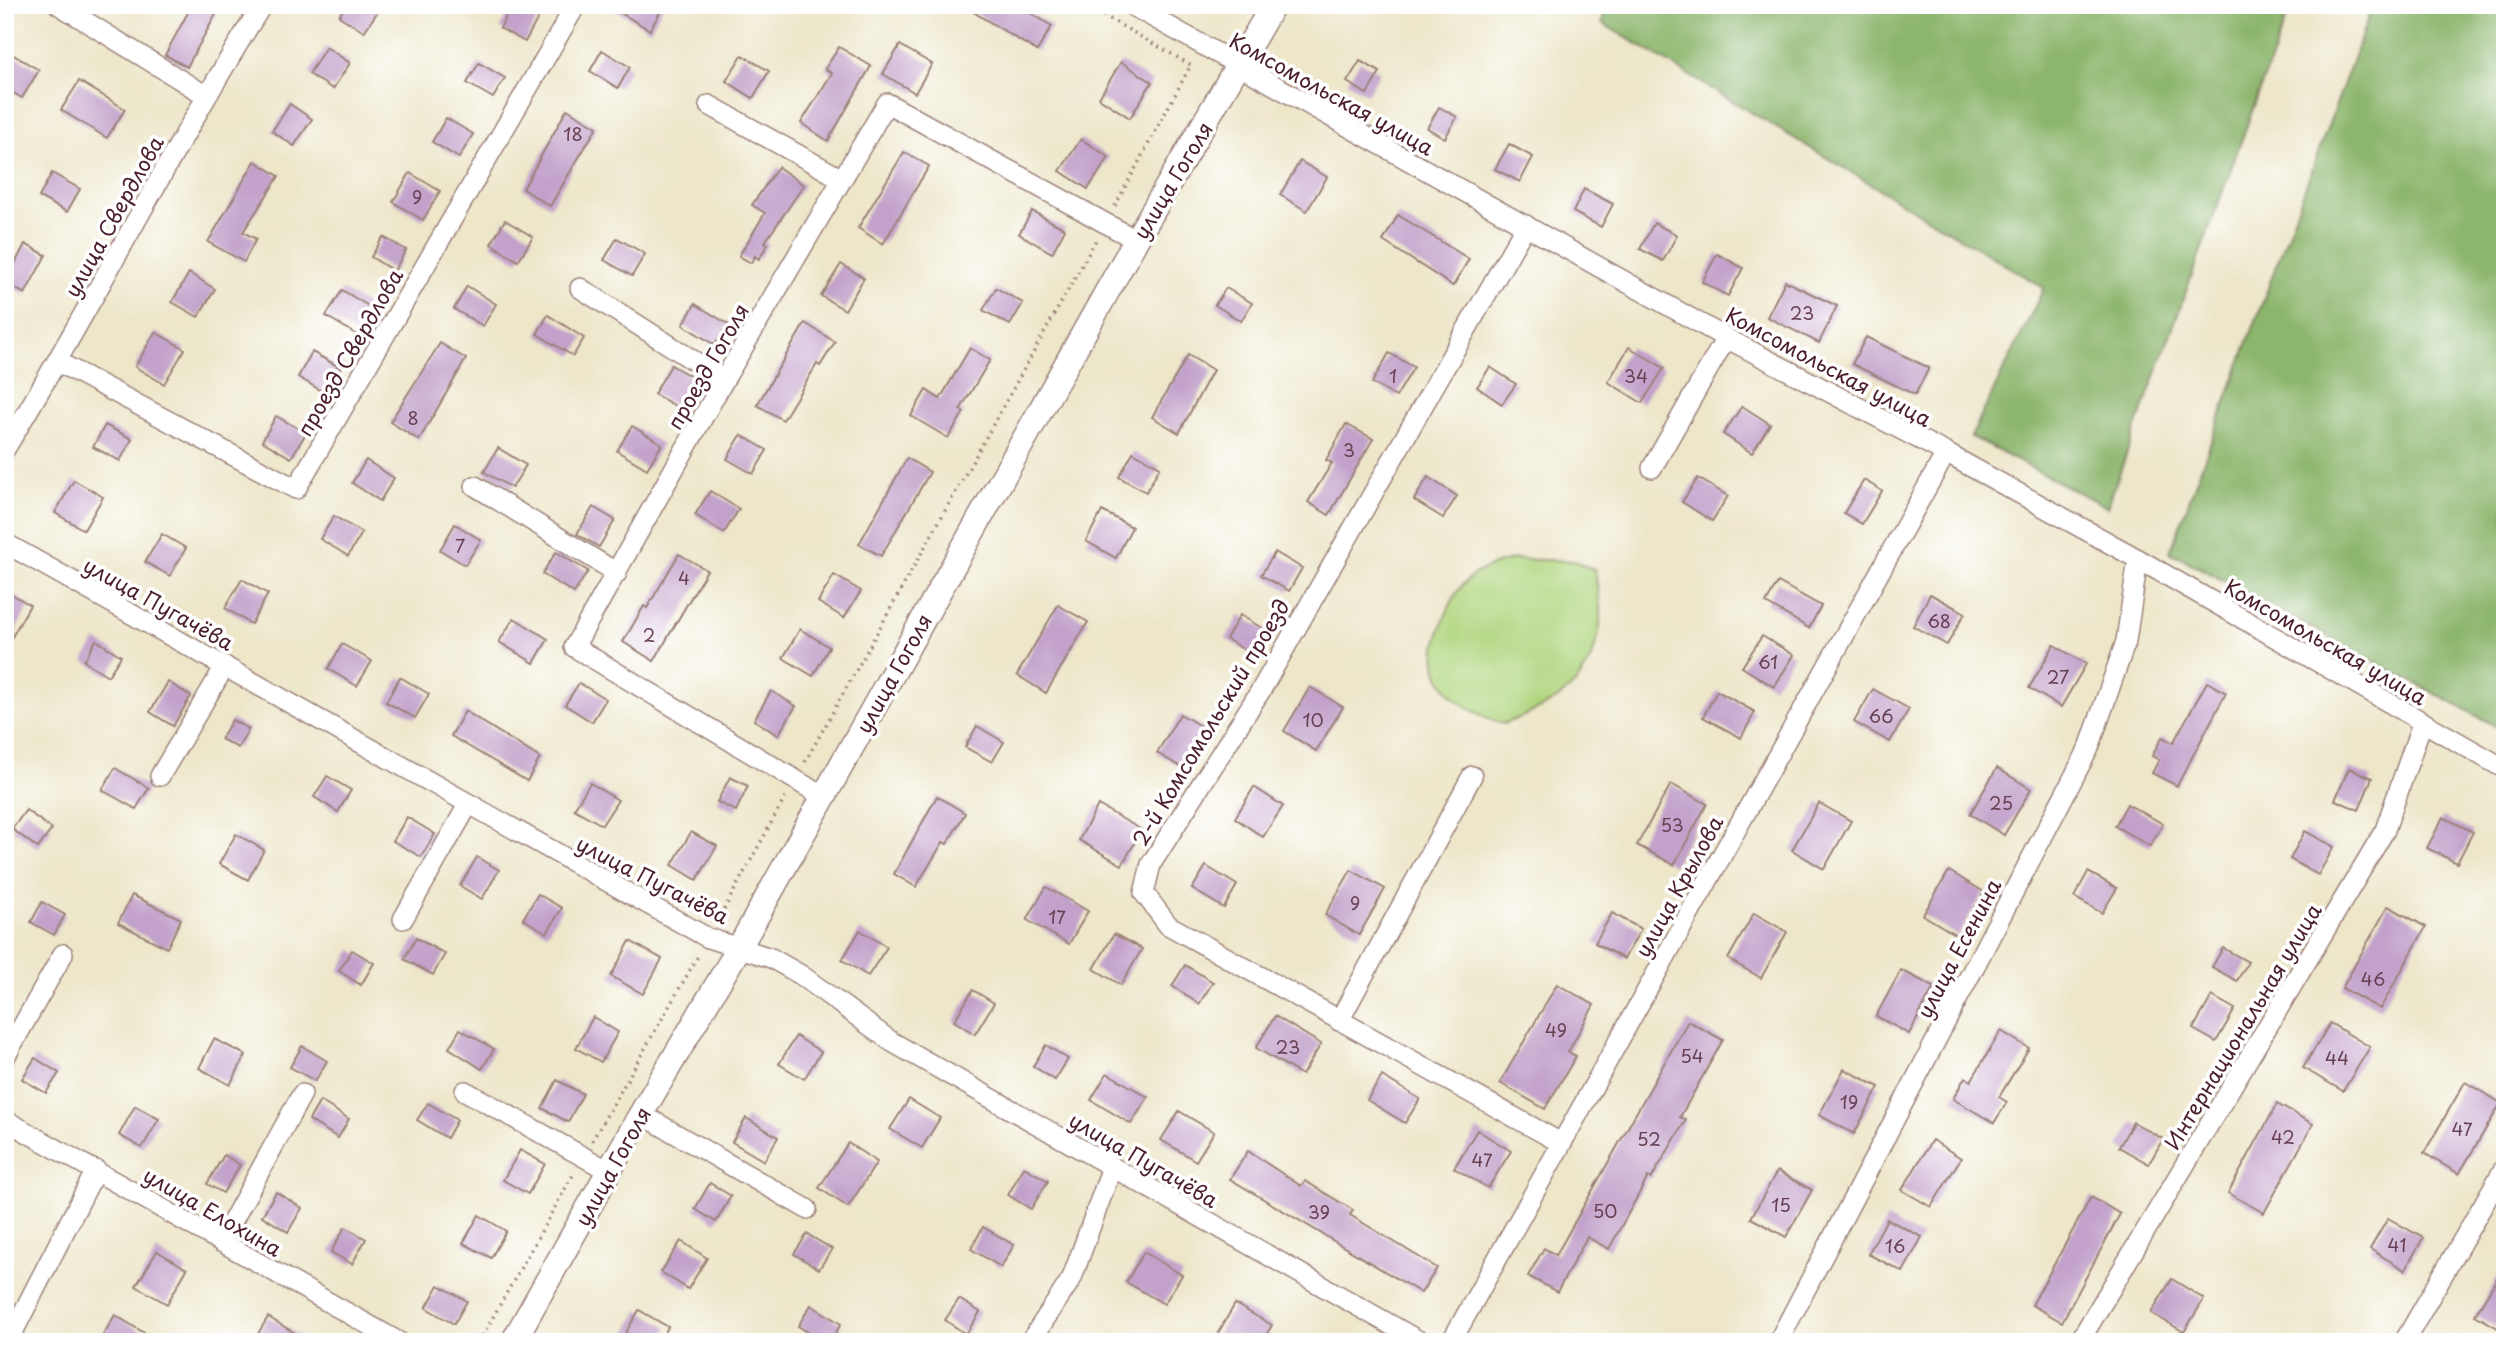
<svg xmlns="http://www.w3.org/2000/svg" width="2510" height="1347" font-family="'Playpen Sans',sans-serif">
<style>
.green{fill:#b0d57e;stroke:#7d7a54;stroke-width:2}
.forest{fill:#8cb66d;stroke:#6b6a4c;stroke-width:2}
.building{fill:#c2a1ca}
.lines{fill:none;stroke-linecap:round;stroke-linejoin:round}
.minor-casing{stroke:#9c827a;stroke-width:22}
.tertiary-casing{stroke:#9c827a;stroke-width:27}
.path{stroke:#9c827a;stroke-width:3.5;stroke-dasharray:2 5;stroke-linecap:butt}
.minor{stroke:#fff;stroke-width:19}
.tertiary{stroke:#fff;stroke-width:24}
.labels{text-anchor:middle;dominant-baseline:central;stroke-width:7;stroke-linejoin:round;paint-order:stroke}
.number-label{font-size:18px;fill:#684053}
.street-label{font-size:21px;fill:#4a1f2b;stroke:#fff}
</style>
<rect width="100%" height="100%" fill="#fff"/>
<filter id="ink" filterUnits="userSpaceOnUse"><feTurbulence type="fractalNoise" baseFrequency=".0143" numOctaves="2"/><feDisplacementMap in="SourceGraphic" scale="14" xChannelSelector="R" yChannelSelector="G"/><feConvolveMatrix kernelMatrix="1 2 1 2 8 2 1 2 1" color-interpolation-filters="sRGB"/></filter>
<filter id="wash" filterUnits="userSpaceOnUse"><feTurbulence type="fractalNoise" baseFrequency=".00686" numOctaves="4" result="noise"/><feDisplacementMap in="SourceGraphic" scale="28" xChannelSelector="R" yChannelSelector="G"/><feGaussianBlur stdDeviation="1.57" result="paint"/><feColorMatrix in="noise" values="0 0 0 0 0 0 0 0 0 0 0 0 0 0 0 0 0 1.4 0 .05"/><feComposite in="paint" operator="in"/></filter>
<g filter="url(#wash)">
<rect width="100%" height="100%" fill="#ede6c9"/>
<!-- green -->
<path class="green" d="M1514,559L1574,561L1595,570C1597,587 1602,608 1600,625C1591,686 1557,704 1503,724C1452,706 1420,678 1443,622C1460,579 1470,571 1514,559Z"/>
<!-- forest -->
<g class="forest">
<path d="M1606,5H2291L2107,507L1971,437L2044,288L1602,23Z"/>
<path d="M2373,5H2505V731L2170,552Z"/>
</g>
<g id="blocks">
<!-- building -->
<g class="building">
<path d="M192,5H221L187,67L165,55Z"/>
<path d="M346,5H382L364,32L339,16Z"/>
<path d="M512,5H520L539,16L525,42L500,28Z"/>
<path d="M607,5H664L650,30Z"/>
<path d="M962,5H1017L1052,26L1037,51Z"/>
<path d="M900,45L932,64L915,93L883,74Z"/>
<path d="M326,47L350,63L333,89L309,74Z"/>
<path d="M839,47L871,66L828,141L801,123L832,73L825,69Z"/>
<path d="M5,50L39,70L22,98L5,88Z"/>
<path d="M602,50L630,67L618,88L590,71Z"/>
<path d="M742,55L769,71L753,98L726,81Z"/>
<path d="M1360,61L1380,72L1367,94L1347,82Z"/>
<path d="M1121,62L1152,82L1130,118L1099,98Z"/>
<path d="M479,63L505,78L493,98L467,83Z"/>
<path d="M79,81L125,109L107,138L61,110Z"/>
<path d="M290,104L312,119L294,146L272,131Z"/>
<path d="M1439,107L1457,117L1445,138L1427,128Z"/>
<path d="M567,109L597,127L550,206L523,189Z"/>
<path d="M446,118L473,134L459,158L432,142Z"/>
<path d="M1081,139L1109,157L1088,189L1060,171Z"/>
<path d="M1509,144L1533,157L1520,182L1495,169Z"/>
<path d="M904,152L929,166L883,244L858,228Z"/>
<path d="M255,161L279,176L243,232L256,239L244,262L208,242Z"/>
<path d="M1300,161L1327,177L1307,211L1280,195Z"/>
<path d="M778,167L804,185L765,242L768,244L759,259L755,256L751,263L739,256L765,213L752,205Z"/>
<path d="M52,173L80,189L67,212L39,197Z"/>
<path d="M410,173L440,191L423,220L393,202Z"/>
<path d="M1584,189L1613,204L1601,227L1573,212Z"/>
<path d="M1032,211L1065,229L1052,253L1019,234Z"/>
<path d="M1398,215L1469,259L1453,286L1383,241Z"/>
<path d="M505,220L533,237L518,261L491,244Z"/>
<path d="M1654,223L1677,235L1663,261L1640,249Z"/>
<path d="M383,237L406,250L394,271L371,257Z"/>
<path d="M617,238L645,254L632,276L604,260Z"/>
<path d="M25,244L46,255L25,294L5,283Z"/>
<path d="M1717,254L1743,268L1728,296L1702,282Z"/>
<path d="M841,264L864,278L845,310L821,296Z"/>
<path d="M189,273L215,289L198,317L172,302Z"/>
<path d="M1785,281L1837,306L1819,343L1767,317Z"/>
<path d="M467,286L496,304L483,326L454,309Z"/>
<path d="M996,288L1023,303L1010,325L983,310Z"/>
<path d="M1226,288L1252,303L1241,321L1215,305Z"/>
<path d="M342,290L375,310L359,336L326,316Z"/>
<path d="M695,304L728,324L715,345L683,325Z"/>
<path d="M548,315L584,338L573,356L537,334Z"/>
<path d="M805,323L835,342L820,366L817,364L783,420L757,405Z"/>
<path d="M155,332L185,349L164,384L135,367Z"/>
<path d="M1866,337L1929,368L1915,395L1852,364Z"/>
<path d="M440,343L466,359L419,440L390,422Z"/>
<path d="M1629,347L1664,368L1642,403L1608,382Z"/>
<path d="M970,348L990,360L960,410L964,412L948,438L911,416L926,390L940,399Z"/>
<path d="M312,352L341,368L327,394L298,377Z"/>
<path d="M1389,353L1414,367L1396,397L1372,383Z"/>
<path d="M1188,355L1213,370L1179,433L1152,417Z"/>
<path d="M671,365L697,380L681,409L654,394Z"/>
<path d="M1490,367L1516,384L1502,404L1477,387Z"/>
<path d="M1742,406L1770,424L1752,453L1723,434Z"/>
<path d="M276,416L306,433L291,458L262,441Z"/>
<path d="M1346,424L1373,439L1329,515L1308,502L1332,463L1326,460Z"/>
<path d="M105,425L132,439L120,461L93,447Z"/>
<path d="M632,426L662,444L647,469L617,451Z"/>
<path d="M741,435L767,450L753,474L727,459Z"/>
<path d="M498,448L526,465L512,488L484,472Z"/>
<path d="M1133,452L1160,467L1146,492L1119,477Z"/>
<path d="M907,458L930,472L881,556L859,544Z"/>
<path d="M366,460L394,478L380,501L352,483Z"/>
<path d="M1428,477L1457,496L1443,518L1414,500Z"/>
<path d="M1698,478L1728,496L1712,521L1682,502Z"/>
<path d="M74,480L103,497L84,530L55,513Z"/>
<path d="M1864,480L1882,491L1862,524L1844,513Z"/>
<path d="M710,491L739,509L724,533L695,515Z"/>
<path d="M593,507L615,520L599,547L577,534Z"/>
<path d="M1102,511L1132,527L1116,558L1086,541Z"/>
<path d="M334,516L362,533L348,556L320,539Z"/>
<path d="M455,524L481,540L465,565L440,550Z"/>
<path d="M162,534L186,548L170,576L145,562Z"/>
<path d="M556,552L588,571L574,593L542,574Z"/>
<path d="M1275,552L1302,568L1289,591L1261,575Z"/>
<path d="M679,554L707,570L654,661L623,642L644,606L647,608Z"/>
<path d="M834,575L861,591L844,618L818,602Z"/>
<path d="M242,579L268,594L251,624L225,608Z"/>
<path d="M1778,582L1821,606L1809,628L1766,603Z"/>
<path d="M5,590L30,605L5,649Z"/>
<path d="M1930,594L1965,613L1947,645L1913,626Z"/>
<path d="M1058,605L1088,622L1046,693L1017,675Z"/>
<path d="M1240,615L1267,631L1253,655L1226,639Z"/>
<path d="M514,618L548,639L534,663L499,642Z"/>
<path d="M800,629L829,647L813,676L783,658Z"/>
<path d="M1762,636L1794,655L1774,687L1742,667Z"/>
<path d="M96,640L121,656L108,676L84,661Z"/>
<path d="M342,644L372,661L357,686L328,669Z"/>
<path d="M2054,645L2086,664L2061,707L2029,688Z"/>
<path d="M400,677L429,694L415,718L386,702Z"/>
<path d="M168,682L191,696L173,726L150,712Z"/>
<path d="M2207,682L2226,693L2177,786L2152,773L2159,760L2152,756L2162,737L2173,743Z"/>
<path d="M579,683L606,699L592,722L565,705Z"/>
<path d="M1310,687L1343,707L1316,751L1284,731Z"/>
<path d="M1873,689L1909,709L1890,742L1854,722Z"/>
<path d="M771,691L796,706L778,735L754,720Z"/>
<path d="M1717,691L1755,712L1741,738L1703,717Z"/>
<path d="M465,711L540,758L527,781L451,736Z"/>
<path d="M1180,714L1209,731L1186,770L1157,753Z"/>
<path d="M232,720L249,729L238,748L221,739Z"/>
<path d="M977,726L1004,742L992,762L965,747Z"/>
<path d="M115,768L149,788L136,809L102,790Z"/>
<path d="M1997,768L2031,789L2004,835L1970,814Z"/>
<path d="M2349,768L2372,778L2359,810L2335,800Z"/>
<path d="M327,776L351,790L338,812L314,797Z"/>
<path d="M730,777L748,786L736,811L717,802Z"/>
<path d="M590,783L618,800L602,825L574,809Z"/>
<path d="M1671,784L1707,804L1674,865L1637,845Z"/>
<path d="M1254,787L1283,806L1263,837L1235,818Z"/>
<path d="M937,796L965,813L947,844L943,842L916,887L894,874Z"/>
<path d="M1819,803L1851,821L1824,869L1792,850Z"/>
<path d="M2127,804L2163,824L2150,846L2115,826Z"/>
<path d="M1098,805L1142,830L1122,865L1079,840Z"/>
<path d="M26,810L52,829L38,848L12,829Z"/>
<path d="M407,817L435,834L421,857L393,841Z"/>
<path d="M2443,817L2473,832L2457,863L2427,848Z"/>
<path d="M2305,831L2334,847L2318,875L2290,859Z"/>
<path d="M691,832L717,846L697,880L672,865Z"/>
<path d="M236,834L264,850L248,880L219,864Z"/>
<path d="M477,857L499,870L482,899L460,886Z"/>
<path d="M1206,866L1237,885L1224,908L1192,889Z"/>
<path d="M1351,870L1385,889L1359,935L1325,915Z"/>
<path d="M1949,871L1984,892L1958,936L1923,915Z"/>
<path d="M2088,872L2117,888L2102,913L2074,897Z"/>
<path d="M1046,887L1088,911L1069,944L1027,920Z"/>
<path d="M538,894L562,908L547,933L523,919Z"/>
<path d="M132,895L181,919L167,948L118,923Z"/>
<path d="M42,902L65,915L54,935L31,922Z"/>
<path d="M2388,906L2426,927L2380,1009L2342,988Z"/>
<path d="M1612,913L1641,929L1624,959L1595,943Z"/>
<path d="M1754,913L1787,932L1761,978L1728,959Z"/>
<path d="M860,930L887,947L868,976L842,960Z"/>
<path d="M1114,934L1142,949L1121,985L1094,969Z"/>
<path d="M416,938L445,954L433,975L404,959Z"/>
<path d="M630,941L662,959L643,994L611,976Z"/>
<path d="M2223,948L2248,962L2237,981L2212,967Z"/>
<path d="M352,950L374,963L361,985L339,971Z"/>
<path d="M1185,965L1213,982L1199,1004L1172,986Z"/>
<path d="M1901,970L1934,987L1909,1034L1876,1016Z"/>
<path d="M1557,984L1594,1005L1568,1052L1576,1056L1545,1109L1500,1083Z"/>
<path d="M973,990L994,1003L975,1034L954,1021Z"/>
<path d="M2212,996L2235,1009L2216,1042L2193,1029Z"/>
<path d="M1275,1016L1321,1044L1302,1075L1256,1048Z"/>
<path d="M593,1017L618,1032L601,1062L576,1048Z"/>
<path d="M1688,1021L1723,1040L1680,1117L1686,1120L1651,1179L1648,1177L1609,1249L1587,1237L1557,1292L1528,1276L1544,1248L1556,1255Z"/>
<path d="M2330,1023L2370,1047L2343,1091L2303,1068Z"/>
<path d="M460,1029L494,1049L482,1069L449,1048Z"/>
<path d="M2001,1031L2029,1048L1999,1097L2007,1102L1994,1123L1953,1099L1965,1077L1971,1081Z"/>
<path d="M796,1036L821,1052L804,1079L779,1064Z"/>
<path d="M214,1039L246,1055L230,1085L199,1068Z"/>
<path d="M1046,1045L1068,1059L1055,1080L1033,1066Z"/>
<path d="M302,1046L327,1061L315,1081L290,1067Z"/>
<path d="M35,1058L59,1073L46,1093L22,1079Z"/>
<path d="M1844,1069L1879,1087L1854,1134L1819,1115Z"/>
<path d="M1107,1073L1148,1097L1131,1124L1091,1100Z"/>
<path d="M1382,1076L1420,1099L1405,1123L1367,1100Z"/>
<path d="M557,1080L583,1094L568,1122L542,1108Z"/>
<path d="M2465,1082L2501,1103L2459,1174L2424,1153Z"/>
<path d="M909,1099L940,1118L922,1148L890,1129Z"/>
<path d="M320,1101L349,1119L338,1138L309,1120Z"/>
<path d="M428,1103L457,1120L447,1138L417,1120Z"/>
<path d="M2277,1104L2313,1124L2264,1213L2228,1193Z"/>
<path d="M135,1106L159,1119L142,1148L119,1135Z"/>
<path d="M1179,1111L1214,1132L1196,1161L1161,1140Z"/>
<path d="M746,1118L778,1137L764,1161L732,1142Z"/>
<path d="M2133,1122L2163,1139L2149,1164L2119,1147Z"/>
<path d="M1477,1130L1511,1151L1488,1188L1454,1168Z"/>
<path d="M1932,1140L1961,1158L1931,1207L1902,1190Z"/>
<path d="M848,1143L877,1162L848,1207L819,1188Z"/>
<path d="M520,1150L545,1164L528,1194L503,1180Z"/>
<path d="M1248,1151L1301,1186L1305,1181L1353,1210L1350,1215L1437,1268L1421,1293L1230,1179Z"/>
<path d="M224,1155L240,1165L223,1193L207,1184Z"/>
<path d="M1024,1167L1048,1181L1031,1209L1008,1195Z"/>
<path d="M1777,1171L1812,1190L1786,1237L1751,1218Z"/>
<path d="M710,1183L731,1196L716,1222L695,1209Z"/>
<path d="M276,1192L302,1208L288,1232L262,1216Z"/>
<path d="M2091,1197L2120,1214L2062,1322L2032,1305Z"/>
<path d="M479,1215L506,1231L491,1258L463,1243Z"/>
<path d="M2388,1218L2423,1238L2405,1270L2370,1249Z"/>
<path d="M1887,1219L1922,1237L1903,1272L1868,1254Z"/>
<path d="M345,1227L366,1239L352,1264L331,1252Z"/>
<path d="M983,1227L1014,1245L1001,1267L971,1249Z"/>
<path d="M807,1234L832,1249L819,1269L794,1254Z"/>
<path d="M681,1241L707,1258L688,1289L661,1272Z"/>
<path d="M157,1251L187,1269L167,1304L136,1286Z"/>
<path d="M1144,1252L1182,1275L1164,1304L1126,1282Z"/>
<path d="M2505,1265V1332L2475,1315Z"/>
<path d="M2172,1279L2204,1299L2184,1332L2151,1313Z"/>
<path d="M439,1285L467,1301L454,1324L426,1308Z"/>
<path d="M959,1299L980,1312L966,1334L945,1320Z"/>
<path d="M1235,1304L1272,1325L1262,1342H1234L1218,1333Z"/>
<path d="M811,1305L841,1324L830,1342H824L798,1326Z"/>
<path d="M639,1310L668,1327L660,1342H639L625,1334Z"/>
<path d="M115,1315L159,1342H99Z"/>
<path d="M268,1317L310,1342H253Z"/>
</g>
</g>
</g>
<g filter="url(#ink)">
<use href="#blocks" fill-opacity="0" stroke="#9c827a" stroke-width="2"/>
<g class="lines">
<!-- minor casing -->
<g class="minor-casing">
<g id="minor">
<path d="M59,5L205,95"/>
<path d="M1131,5L1726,338L1946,453L2138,559L2505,769"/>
<path d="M709,105L842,179"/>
<path d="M1526,225L1261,690L1151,864L1144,893L1168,925L1561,1143"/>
<path d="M580,288L724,380"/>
<path d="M58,362L296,489L576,5"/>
<path d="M5,449C94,303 171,150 262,5"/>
<path d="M1652,468L1726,338"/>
<path d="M475,486L617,573"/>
<path d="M5,543L708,938L771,958L801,975L892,1042L1421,1342"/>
<path d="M160,776L225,666"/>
<path d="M824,797L574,647L724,380L887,103L1136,240"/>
<path d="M403,919L468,805"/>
<path d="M1339,1021L1472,776"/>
<path d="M5,1057L63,954"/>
<path d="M465,1091L609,1171"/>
<path d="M641,1114L807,1209"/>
<path d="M5,1120L399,1342"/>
<path d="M221,1242L302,1094"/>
<path d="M8,1342L96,1170"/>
<path d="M1030,1342L1072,1278L1112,1167"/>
<path d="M1451,1342L1946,453"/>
<path d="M1778,1342L2089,748L2126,641L2138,559"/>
<path d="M2079,1342L2385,830L2422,723"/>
<path d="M2404,1342L2505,1167"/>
</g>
</g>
<!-- tertiary casing -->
<g class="tertiary-casing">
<path id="tertiary" d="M513,1342L641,1114L740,946L1136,240L1273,5"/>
</g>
<!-- path -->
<g class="path">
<path d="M1085,5L1191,65L1115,206"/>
<path d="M805,762L1096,240"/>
<path d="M717,922L786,796"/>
<path d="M592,1141L698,956"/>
<path d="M479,1342L573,1175"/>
</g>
<!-- minor -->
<use href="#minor" class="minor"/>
<!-- tertiary -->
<use href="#tertiary" class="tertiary"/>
</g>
</g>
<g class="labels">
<!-- number labels -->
<g class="number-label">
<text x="573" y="133">18</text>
<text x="417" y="196">9</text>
<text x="1802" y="312">23</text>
<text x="1393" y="375">1</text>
<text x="1636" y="375">34</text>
<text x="413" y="417">8</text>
<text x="1349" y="449">3</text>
<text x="460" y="545">7</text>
<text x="684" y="577">4</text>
<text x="1939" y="620">68</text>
<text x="649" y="634">2</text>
<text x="1768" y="661">61</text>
<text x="2058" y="676">27</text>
<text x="1881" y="715">66</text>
<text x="1313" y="719">10</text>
<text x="2001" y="802">25</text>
<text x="1672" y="824">53</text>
<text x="1355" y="902">9</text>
<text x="1057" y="916">17</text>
<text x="2373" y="978">46</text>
<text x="1556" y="1029">49</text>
<text x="1288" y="1046">23</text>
<text x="1692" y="1055">54</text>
<text x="2337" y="1057">44</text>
<text x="1849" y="1101">19</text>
<text x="2462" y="1128">47</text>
<text x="2283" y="1136">42</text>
<text x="1649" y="1138">52</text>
<text x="1482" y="1159">47</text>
<text x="1781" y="1204">15</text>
<text x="1605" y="1210">50</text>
<text x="1319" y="1211">39</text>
<text x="2397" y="1244">41</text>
<text x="1895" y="1245">16</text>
</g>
<!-- street labels -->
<g class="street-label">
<text transform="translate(1332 93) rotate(29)">Комсомольская улица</text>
<text transform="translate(1172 180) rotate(-59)">улица Гоголя</text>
<text transform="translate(113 216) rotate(-61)">улица Свердлова</text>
<text transform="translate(349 352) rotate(-60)">проезд Свердлова</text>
<text transform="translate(707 366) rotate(-60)">проезд Гоголя</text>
<text transform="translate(1829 366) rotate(28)">Комсомольская улица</text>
<text transform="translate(159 603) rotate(29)">улица Пугачёва</text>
<text transform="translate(2326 641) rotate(30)">Комсомольская улица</text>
<text transform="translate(893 673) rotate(-61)">улица Гоголя</text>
<text transform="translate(1210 722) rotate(-59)">2-й Комсомольский проезд</text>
<text transform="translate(653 879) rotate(27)">улица Пугачёва</text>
<text transform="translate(1678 886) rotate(-61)">улица Крылова</text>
<text transform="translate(1958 948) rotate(-62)">улица Есенина</text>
<text transform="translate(2242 1026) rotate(-59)">Интернациональная улица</text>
<text transform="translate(1144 1159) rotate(30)">улица Пугачёва</text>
<text transform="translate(612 1166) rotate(-61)">улица Гоголя</text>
<text transform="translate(213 1211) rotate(30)">улица Елохина</text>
</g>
</g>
<!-- margin -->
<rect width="2510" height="1347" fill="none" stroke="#fff" stroke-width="28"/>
</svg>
